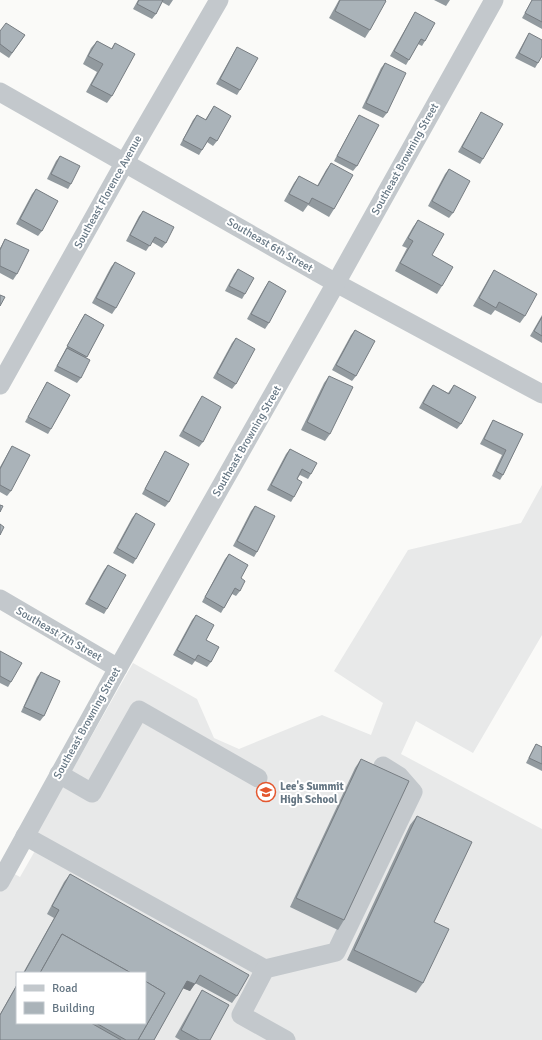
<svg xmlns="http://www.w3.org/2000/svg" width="542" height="1040" font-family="Signika,sans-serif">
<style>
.built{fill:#e8e9e9;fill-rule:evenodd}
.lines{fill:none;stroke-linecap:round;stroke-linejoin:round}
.minor{stroke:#c3c8cc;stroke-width:19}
.wall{fill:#929a9f}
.shaded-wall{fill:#777d82}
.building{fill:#aab3b9;stroke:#777d82}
.labels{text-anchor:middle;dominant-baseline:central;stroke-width:4;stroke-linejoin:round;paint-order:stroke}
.street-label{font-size:11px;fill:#657683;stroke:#fff}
.poi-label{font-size:11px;font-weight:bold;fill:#657683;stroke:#fff;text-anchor:start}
</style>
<rect width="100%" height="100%" fill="#fafaf8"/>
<!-- built -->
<path class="built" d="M542,485V635L473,753L416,721L401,754L542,829V1040H0V866L20,877L40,842L36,834L133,663L197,699L214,738L239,749L322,715L371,735L383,703L334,671L408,550L521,523ZM17,973H145V1023H17Z"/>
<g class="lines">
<!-- minor -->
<g class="minor">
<path d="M0,92L336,283L542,394"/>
<path d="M0,385L125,162L219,0"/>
<path d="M0,599L118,668"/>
<path d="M59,774L92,793L139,710L258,778"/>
<path d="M25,836L265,969"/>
<path d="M0,882L118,668L336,283L494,0"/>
<path d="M286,1040L241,1015L265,969L336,952L413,792L399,776L383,766"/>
</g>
</g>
<!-- wall -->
<g class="wall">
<path d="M138,0H173L169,6L162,2L156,14L152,19L133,9Z"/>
<path d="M339,0H385L370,30L365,38L329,18Z"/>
<path d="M434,0H450L446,6Z"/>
<path d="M532,0H542V29L522,18Z"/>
<path d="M415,12L425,41L422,46L418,44L406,65L390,56L412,17Z"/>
<path d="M0,31L25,35L9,58L0,52Z"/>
<path d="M529,33L538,63L535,68L515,58L526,38Z"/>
<path d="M97,41L111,49L115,43L112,96L107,103L86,92L97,72L83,64L91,48Z"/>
<path d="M237,47L240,90L237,95L216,84L234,52Z"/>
<path d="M385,63L387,113L383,118L362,108L381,68Z"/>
<path d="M214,106L217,141L213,146L207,142L199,155L180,145L193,120L197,115L205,120Z"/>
<path d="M481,112L483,159L480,164L458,152L478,117Z"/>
<path d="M359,115L357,166L353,171L334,161L356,120Z"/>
<path d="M60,156L71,184L68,189L47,179L56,161Z"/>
<path d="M331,163L334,209L329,217L308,205L303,212L284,201L294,183L299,176L317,186L326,170Z"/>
<path d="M449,169L453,213L449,218L428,206L445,174Z"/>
<path d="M36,189L42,231L38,236L16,224L32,194Z"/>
<path d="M143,211L166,243L162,248L152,242L146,251L126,241L139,216Z"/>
<path d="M418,220L442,286L437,294L395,271L407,248L402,246L413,227Z"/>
<path d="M5,239L17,274L13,280L0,273V248Z"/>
<path d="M115,262L116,308L112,314L92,303L111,267Z"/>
<path d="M238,269L245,294L242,299L225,291L234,274Z"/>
<path d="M494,270L525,316L520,323L495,310L491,315L473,306L489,278Z"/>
<path d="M269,281V323L265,329L247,319L265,287Z"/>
<path d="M85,314L104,325L86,358L81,378L77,383L54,371L81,320Z"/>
<path d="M542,315V343L530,336Z"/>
<path d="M355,330L356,376L352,381L332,370L351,335Z"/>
<path d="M236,338V384L232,389L213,378L232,343Z"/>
<path d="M329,376L330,434L325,441L301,430L324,383Z"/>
<path d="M47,382L51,429L48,434L25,422L44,387Z"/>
<path d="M433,385L448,393L454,385L461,424L457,429L419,408L429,390Z"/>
<path d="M202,396L203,442L199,447L179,436L198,402Z"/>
<path d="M493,420L523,434L503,475L500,480L492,476L502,455L480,444L490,425Z"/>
<path d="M12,446L11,491L7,496L0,492V467L9,451Z"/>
<path d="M290,449L311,474L308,479L300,475L297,479L294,497L291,502L267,490L286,454Z"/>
<path d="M165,451L169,502L165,507L142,494L162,456Z"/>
<path d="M255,506L257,552L254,557L233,546L251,511Z"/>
<path d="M136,513V559L133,564L113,553L132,518Z"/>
<path d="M229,554L241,578L240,591L236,596L232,594L221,613L202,602L225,559Z"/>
<path d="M108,565L107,609L104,614L85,604L104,570Z"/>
<path d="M196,615L206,640L211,662L207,667L195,661L192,665L173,655L192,620Z"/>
<path d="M0,651L11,682L8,687L0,683Z"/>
<path d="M41,672L44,716L40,721L21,712L37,677Z"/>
<path d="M536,744L542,747V771L526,763L533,749Z"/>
<path d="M361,759L344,920L338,930L290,907L355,768Z"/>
<path d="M417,816L434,922L423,983L416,993L347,960L410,825Z"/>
<path d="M70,874L237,996L232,1003L195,983L190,991L183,988L154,1040H0V1014L17,984V1023H145V973H23L54,918L47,914L64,882Z"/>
<path d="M202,990L210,1040H180L175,1037L197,998Z"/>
</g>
<!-- shaded-wall -->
<path class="shaded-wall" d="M187,981L195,984L190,991L182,988Z"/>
<!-- building -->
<g class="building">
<path d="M139,0H163L156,14L137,4Z"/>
<path d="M340,0H385L386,1L370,30L335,11Z"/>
<path d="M532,0H542V22L525,13Z"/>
<path d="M415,12L435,23L425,41L421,39L409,60L394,51Z"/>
<path d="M6,23L25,35L12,53L0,44V31Z"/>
<path d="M529,33L542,40V56L538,63L519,53Z"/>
<path d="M97,41L112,49L115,43L135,54L112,96L91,85L103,64L88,56Z"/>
<path d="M237,47L258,58L240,90L220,79Z"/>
<path d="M385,63L406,73L387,113L366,103Z"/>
<path d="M214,106L231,116L217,141L210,137L202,150L183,140L197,115L206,120Z"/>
<path d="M481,112L503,124L483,159L462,147Z"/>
<path d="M359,115L379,125L357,166L337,156Z"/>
<path d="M60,156L80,166L71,184L51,174Z"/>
<path d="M331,163L353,175L334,209L312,198L309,204L289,194L299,176L318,186Z"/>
<path d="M449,169L470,181L453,213L432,201Z"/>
<path d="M36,189L58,201L42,231L20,219Z"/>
<path d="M143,211L174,227L166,243L155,237L150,246L130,235Z"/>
<path d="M418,220L444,234L432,255L453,267L442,286L400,263L413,241L408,238Z"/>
<path d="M5,239L29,250L17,274L0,266V250Z"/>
<path d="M115,262L135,273L116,308L96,298Z"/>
<path d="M238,269L254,278L245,294L229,286Z"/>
<path d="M494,270L537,294L525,316L499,302L496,308L479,298Z"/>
<path d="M269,281L286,291L269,323L251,314Z"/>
<path d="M0,295L5,297L0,306Z"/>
<path d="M85,314L104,325L87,357L67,346Z"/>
<path d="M542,317V336L534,331Z"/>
<path d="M355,330L375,341L356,376L336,365Z"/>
<path d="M236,338L255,349L236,384L217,373Z"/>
<path d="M67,348L90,360L81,378L57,366Z"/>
<path d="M329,376L353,387L330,434L307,422Z"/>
<path d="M47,382L70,395L51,429L28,417Z"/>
<path d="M433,385L449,394L454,385L476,397L461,424L423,403Z"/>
<path d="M202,396L221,407L203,442L183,431Z"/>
<path d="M493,420L523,434L503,475L496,471L506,450L484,439Z"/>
<path d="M12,446L30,455L11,491L0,485V469Z"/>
<path d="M290,449L317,463L311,474L302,469L297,479L302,482L294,497L271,485Z"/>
<path d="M165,451L189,464L169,502L145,489Z"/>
<path d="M0,505L3,506L0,512Z"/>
<path d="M255,506L275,516L257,552L237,541Z"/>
<path d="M136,513L155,524L136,559L117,548Z"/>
<path d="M0,524L4,527L0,535Z"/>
<path d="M229,554L248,565L241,578L245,581L240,591L235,588L224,608L205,597Z"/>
<path d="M108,565L126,575L107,609L89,599Z"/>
<path d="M196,615L214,625L206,640L219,647L211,662L198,655L195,660L177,650Z"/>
<path d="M0,651L22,663L11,682L0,676Z"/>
<path d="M41,672L60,681L44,716L24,707Z"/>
<path d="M536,744L542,747V764L529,758Z"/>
<path d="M361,759L409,781L344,920L296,898Z"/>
<path d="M417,816L472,842L434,922L449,929L423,983L354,950Z"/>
<path d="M70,874L249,975L237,996L200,975L195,984L187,981L154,1040H138L165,993L145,981V973H131L62,934L40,973H24L59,910L52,906Z"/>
<path d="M62,934L131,973H40Z"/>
<path d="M145,981L165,993L138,1040H126L96,1023H145Z"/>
<path d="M17,985V1023H91L121,1040H0V1015Z"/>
<path d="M202,990L229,1005L210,1040H199L181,1030Z"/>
</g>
<!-- icons -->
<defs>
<g id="school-ring" transform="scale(1)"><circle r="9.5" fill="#fff" stroke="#e4572e" stroke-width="1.5"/><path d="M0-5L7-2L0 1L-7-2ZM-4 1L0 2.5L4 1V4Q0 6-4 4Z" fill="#e4572e"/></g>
</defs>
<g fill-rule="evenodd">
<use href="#school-ring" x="266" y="792"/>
</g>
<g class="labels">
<!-- street labels -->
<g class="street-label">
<text transform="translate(405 159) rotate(-61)">Southeast Browning Street</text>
<text transform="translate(108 192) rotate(-61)">Southeast Florence Avenue</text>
<text transform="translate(270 245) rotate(30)">Southeast 6th Street</text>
<text transform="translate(247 441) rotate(-60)">Southeast Browning Street</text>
<text transform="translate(59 634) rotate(30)">Southeast 7th Street</text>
<text transform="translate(87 723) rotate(-61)">Southeast Browning Street</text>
</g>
<!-- poi labels -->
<g class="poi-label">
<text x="280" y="786">Lee's Summit<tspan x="280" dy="13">High School</tspan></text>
</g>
</g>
<!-- legend -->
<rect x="16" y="972" width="130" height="52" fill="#ffffff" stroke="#c1c8cd"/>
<rect x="24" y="985" width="20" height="6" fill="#c3c8cc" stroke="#c1c8cd"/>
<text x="52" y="992" font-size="12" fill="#657683">Road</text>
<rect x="24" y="1002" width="20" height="12" fill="#aab3b9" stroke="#c1c8cd"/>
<text x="52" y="1012" font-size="12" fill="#657683">Building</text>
</svg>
